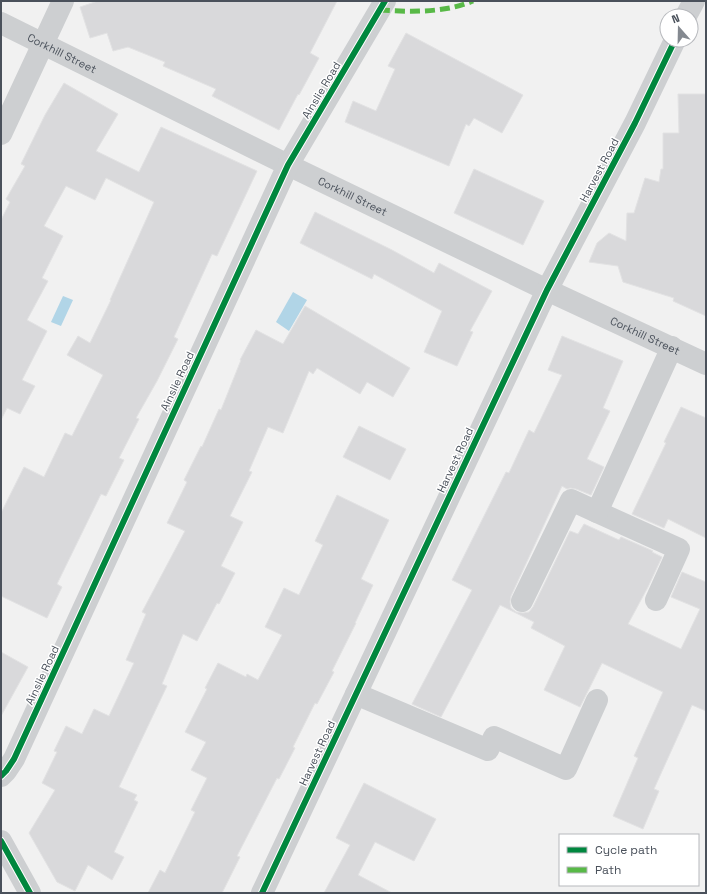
<svg xmlns="http://www.w3.org/2000/svg" width="707" height="894" font-family="'Space Grotesk',sans-serif">
<style>
.water{fill:#b1d5e7}
.building{fill:#d9d9db;stroke:#e2e2e3}
.lines{fill:none;stroke-linecap:round;stroke-linejoin:round}
.minor{stroke:#cdcfd1;stroke-width:22}
.quiet{stroke:#58b947;stroke-width:5;stroke-dasharray:10 5;stroke-linecap:butt}
.cycleway-casing{stroke:#fff;stroke-width:8}
.cycleway{stroke:#00873e;stroke-width:6}
.labels{text-anchor:middle;dominant-baseline:central;stroke-width:3;stroke-linejoin:round;paint-order:stroke}
.street-label{font-size:11px;fill:#4a515b;stroke:#fff}
</style>
<rect width="100%" height="100%" fill="#f1f1f1"/>
<!-- water -->
<g class="water">
<path d="M293,292L307,300L289,331L276,322Z"/>
<path d="M63,296L73,300L61,326L51,322Z"/>
</g>
<!-- building -->
<g class="building">
<path d="M98,1H337L310,53L319,58L299,95L298,94L279,130L212,96L216,89L163,66L165,62L128,47L113,51L107,33L90,38L80,7Z"/>
<path d="M406,33L523,95L502,133L474,118L469,126L466,124L449,166L345,122L353,101L376,111L395,69L388,66Z"/>
<path d="M64,83L118,114L96,151L139,172L161,127L257,171L217,256L212,254L174,337L178,339L157,381L136,418L139,419L119,458L124,460L106,496L101,494L57,584L62,587L47,618L1,596V513L24,467L44,477L65,433L72,436L103,375L67,355L78,336L90,343L111,300H110L154,202L106,178L95,200L66,186L44,226L63,236L42,278L48,281L27,320L47,331L22,380L35,386L20,414L7,408L1,420V220L10,202L6,199L25,166L21,164L45,115Z"/>
<path d="M678,94H706V316L673,301L674,298L623,282L618,266L589,262L597,243L609,233L626,241L627,213H634L645,178L659,182L661,169H663V133H679Z"/>
<path d="M474,169L544,201L523,245L454,213Z"/>
<path d="M315,212L392,250L434,273L439,263L492,291L470,331L473,332L457,366L424,352L442,311L374,274L372,279L300,243Z"/>
<path d="M305,306L410,368L393,397L367,382L360,394L317,368L313,374L309,371L283,433L268,427L249,471L252,472L230,516L243,522L221,566L235,573L219,604L217,603L197,641L183,634L162,684L167,686L119,787L137,795L134,800L138,802L114,852L124,857L112,880L88,865L75,891L57,882L29,833L55,790L42,783L57,752L54,751L66,726L82,734L94,709L109,716L134,663L126,660L146,614L142,612L185,531L167,523L187,482L184,480L201,446L202,447L219,409L221,410L241,360H240L256,330L283,344Z"/>
<path d="M562,336L623,361L603,408L610,411L587,459L604,467L591,495L576,489L570,488L567,489L562,486L511,596L510,602L511,608L516,612L523,613L529,612L533,607L570,531L578,534L584,524L619,540L621,537L653,551L652,552L662,557L648,587L628,624L681,649L700,609L671,597L682,572L706,582V711L692,705L654,789L659,791L643,829L613,816L638,758L634,756L663,692L602,663L580,707L544,690L565,646L531,628L534,622L500,605L441,717L412,704L472,590L452,580L506,472L509,473L529,430L534,433L562,375L548,370Z"/>
<path d="M681,407L706,418V538L668,519L664,528L632,514L666,443L664,442Z"/>
<path d="M359,426L406,449L390,480L343,457Z"/>
<path d="M337,495L389,520L361,579L373,585L355,623H356L332,671L334,672L317,704L315,703L293,747L295,748L279,779L277,778L237,856L240,857L222,893H148L160,870L165,873L195,812L191,810L207,778L191,770L206,742L185,732L207,689L205,688L218,663L246,677L247,674L258,680L282,635L265,627L284,588L299,595L323,545L315,541Z"/>
<path d="M1,652L28,667L1,716Z"/>
<path d="M364,783L436,819L414,861L375,842L358,875L392,893H324L350,845L336,838Z"/>
</g>
<g class="lines">
<!-- minor -->
<g class="minor">
<path d="M686,16L694,1"/>
<path id="s1" d="M1,23L288,165L547,290L706,364"/>
<path d="M1,134L63,1"/>
<path d="M597,512L679,549L656,600"/>
<path d="M522,601L571,500L597,512L672,347"/>
<path d="M356,694L488,750L494,737L566,769L597,700"/>
<path d="M1,776L6,771L14,759L288,165L385,1"/>
<path d="M1,841L30,893"/>
<path d="M262,893L547,290L635,123L675,40"/>
</g>
<!-- quiet -->
<path class="quiet" d="M380,10C410,12 445,13 473,1"/>
<!-- cycleway casing -->
<g class="cycleway-casing">
<g id="cycleway">
<path d="M1,776L6,771L14,759L288,165L385,1"/>
<path d="M1,841L30,893"/>
<path d="M262,893L547,290L635,123L675,40"/>
</g>
</g>
<!-- cycleway -->
<use href="#cycleway" class="cycleway"/>
</g>
<g class="labels">
<!-- street labels -->
<g class="street-label">
<text stroke="none"><textPath href="#s1" startOffset="68">Corkhill Street</textPath></text>
<text transform="translate(321 90) rotate(-59)">Ainslie Road</text>
<text transform="translate(599 170) rotate(-62)">Harvest Road</text>
<text stroke="none"><textPath href="#s1" startOffset="392">Corkhill Street</textPath></text>
<text stroke="none"><textPath href="#s1" startOffset="716">Corkhill Street</textPath></text>
<text transform="translate(177 381) rotate(-65)">Ainslie Road</text>
<text transform="translate(455 460) rotate(-65)">Harvest Road</text>
<text transform="translate(42 675) rotate(-65)">Ainslie Road</text>
<text transform="translate(317 753) rotate(-65)">Harvest Road</text>
</g>
</g>
<!-- border -->
<rect width="707" height="894" fill="none" stroke="#4a515b" stroke-width="4"/>
<!-- legend -->
<rect x="559" y="834" width="140" height="52" fill="#ffffff" stroke="#b7b9bd"/>
<rect x="567" y="847" width="20" height="6" fill="#00873e" stroke="#b7b9bd"/>
<text x="595" y="854" font-size="12" fill="#4a515b">Cycle path</text>
<rect x="567" y="867" width="20" height="6" fill="#58b947" stroke="#b7b9bd"/>
<text x="595" y="874" font-size="12" fill="#4a515b">Path</text>
<!-- north arrow -->
<g transform="translate(679 28) rotate(340)"><circle r="19" fill="#ffffff" stroke="#b7b9bd"/>
<path d="M0-3L7 15L0 10L-7 15Z" fill="#848990"/>
<text y="-6" font-size="11" font-weight="bold" text-anchor="middle" fill="#4a515b">N</text>
</g>
</svg>
